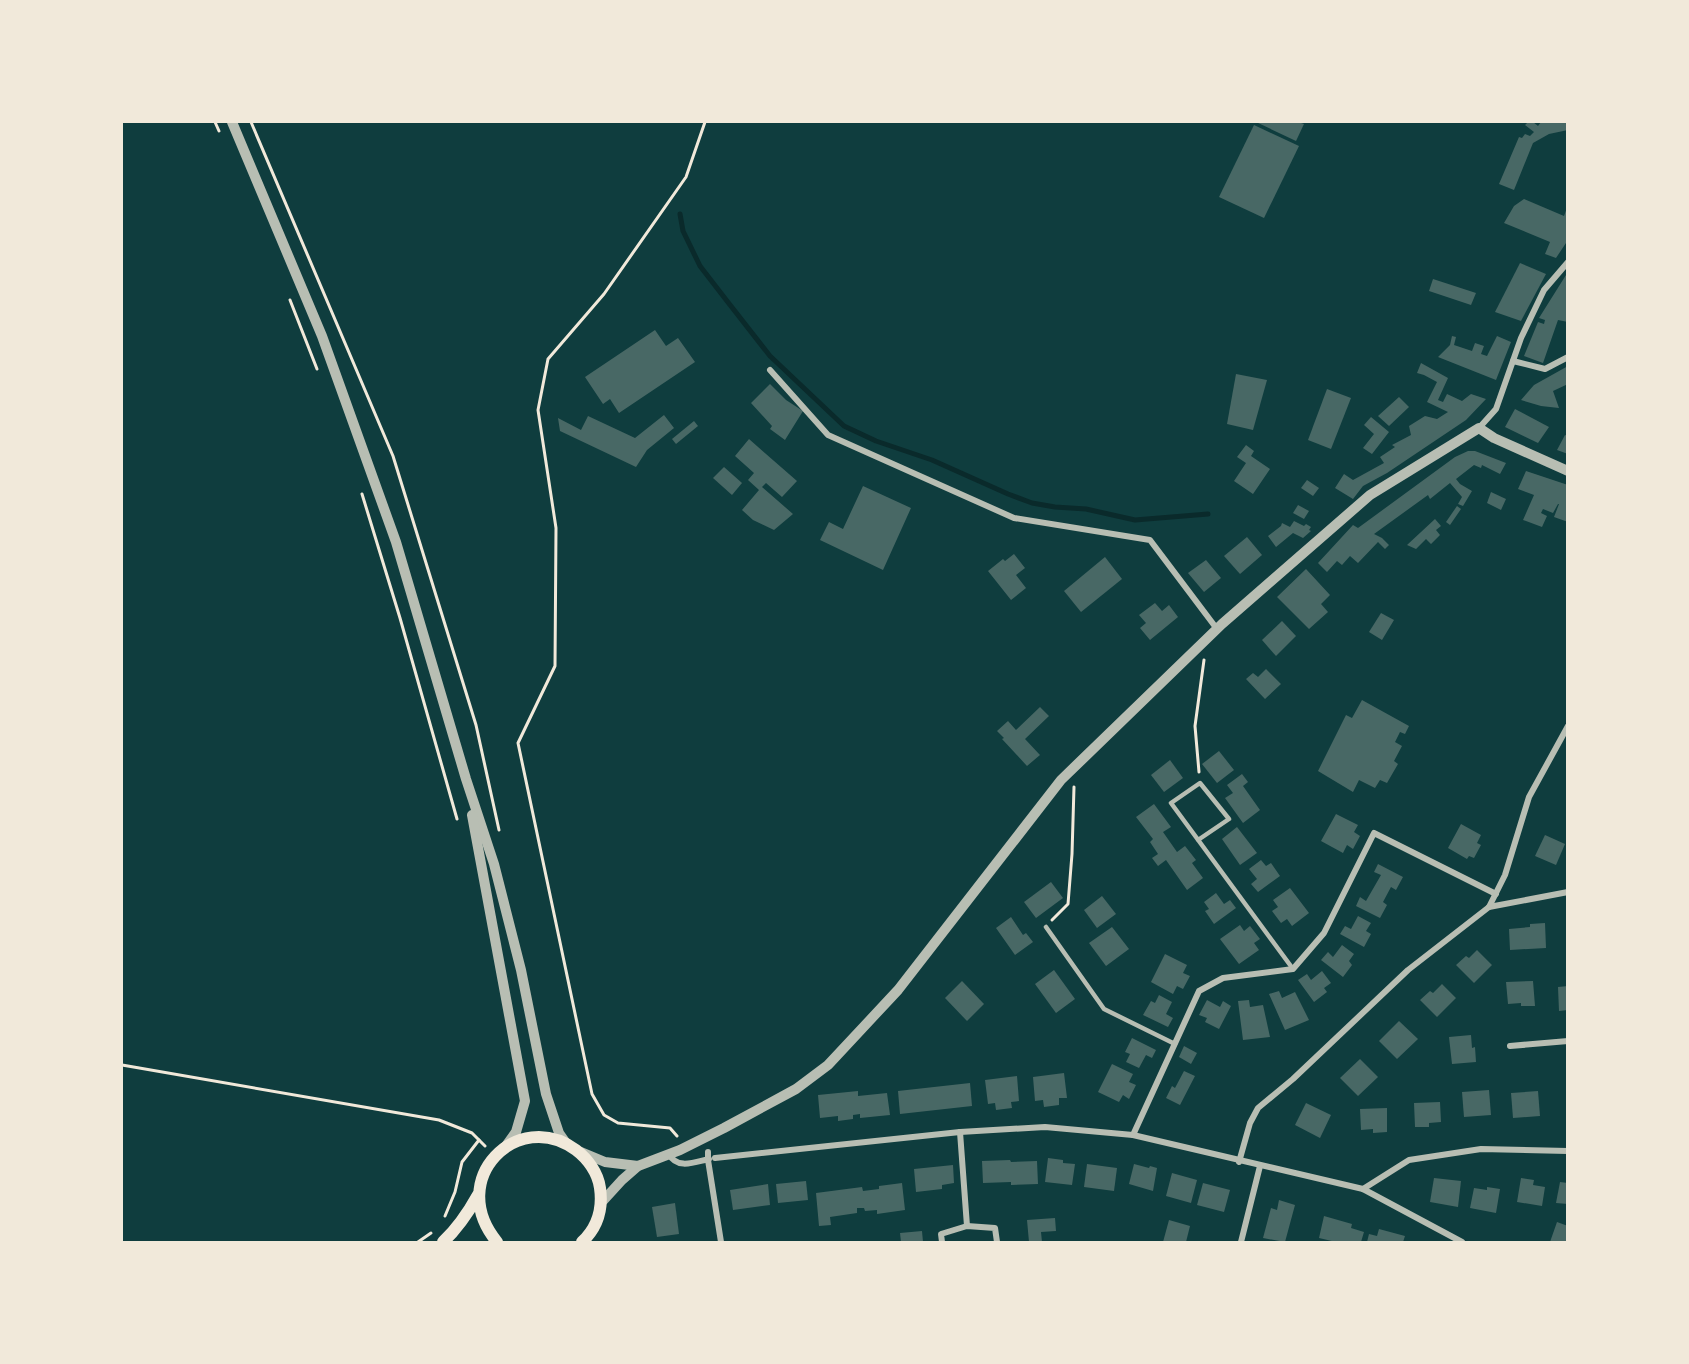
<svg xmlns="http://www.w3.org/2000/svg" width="1689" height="1364" font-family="'Crimson Pro',serif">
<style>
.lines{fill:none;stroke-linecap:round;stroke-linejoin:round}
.stream{stroke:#0a2a2b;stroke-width:5}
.building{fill:#486865}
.path{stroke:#f1e9da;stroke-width:3}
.service{stroke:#b8beb3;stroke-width:4.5}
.minor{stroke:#b8beb3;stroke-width:6}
.tertiary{stroke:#b8beb3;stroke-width:10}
.secondary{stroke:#f1e9da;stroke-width:12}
</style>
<rect width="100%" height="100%" fill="#0f3d3e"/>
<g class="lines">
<!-- stream -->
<path class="stream" d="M680,214L683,231L700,266L727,301L770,356L844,426L876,441L932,460L1008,494L1032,503L1055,507L1086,509L1135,520L1208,514"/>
</g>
<!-- building -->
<g class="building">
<path d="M1256,122H1298L1304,124L1296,141Z"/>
<path d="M1528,122H1533L1538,126L1541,122H1568V130L1549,134L1533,143L1514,190L1499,184L1519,137L1522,138L1525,134L1530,136L1534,132L1525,125Z"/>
<path d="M1254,125L1299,146L1264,218L1219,197Z"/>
<path d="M1524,199L1564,216L1568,205V240L1556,258L1545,254L1550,242L1504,223L1514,206Z"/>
<path d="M1520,263L1546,274L1521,321L1495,312Z"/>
<path d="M1566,275L1568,276V322L1558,320L1543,363L1524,356L1538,322L1544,324L1545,320L1539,318Z"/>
<path d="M1433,279L1476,293L1471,305L1429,291Z"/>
<path d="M655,330L666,346L678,338L695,362L619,413L610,399L603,404L585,377Z"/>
<path d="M1452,336L1456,337L1454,345L1472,351L1475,343L1484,346L1481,354L1487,356L1497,336L1511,342L1496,380L1438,357L1450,345Z"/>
<path d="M1421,363L1448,378L1438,400L1443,402L1447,394L1462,401L1471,394L1486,399L1466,420L1387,473L1363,486L1353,499L1335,488L1344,474L1353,480L1384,463L1380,457L1395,447L1392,445L1411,435L1409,426L1425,416L1437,419L1448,412L1427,402L1437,382L1424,375L1417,373Z"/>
<path d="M1568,366V384L1553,391L1559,408L1541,406L1521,400L1534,385Z"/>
<path d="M1236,374L1267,380L1253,430L1227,424Z"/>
<path d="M770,384L786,400L803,411L785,440L770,429L772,426L751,403Z"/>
<path d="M1327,389L1351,398L1331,449L1308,440Z"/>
<path d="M1399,397L1409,407L1389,426L1378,416Z"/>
<path d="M1515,409L1549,427L1538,443L1505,427Z"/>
<path d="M664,415L674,428L647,450L636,467L560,431L558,418L581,430L588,416L635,438Z"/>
<path d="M1371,417L1389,432L1372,454L1363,448L1374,434L1364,425Z"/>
<path d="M694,421L698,426L676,444L672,439Z"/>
<path d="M1565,435L1568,436V454L1557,450Z"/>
<path d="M749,439L797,481L782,497L766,483L762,487L793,514L774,530L753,520L742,510L759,490L748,480L754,473L735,456Z"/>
<path d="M1246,445L1254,451L1251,456L1270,469L1253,494L1234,481L1246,463L1237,457Z"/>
<path d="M1468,451H1475L1506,463L1500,474L1482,465L1481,468L1474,465L1456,479L1460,484L1472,491L1463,506L1458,504L1462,497L1450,483L1430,499L1428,495L1374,534L1382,538L1389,545L1385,549L1378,542L1358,563L1350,556L1342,565L1337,561L1327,572L1318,563L1353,525L1358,528L1455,457Z"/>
<path d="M724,467L742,483L732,495L713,478Z"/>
<path d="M1526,471L1568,485V522L1554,517L1559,504H1558L1553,513L1543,509L1541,513L1547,516L1542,527L1523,520L1534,495L1518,489Z"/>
<path d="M1307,480L1319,488L1313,496L1301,488Z"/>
<path d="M863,486L911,508L883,570L820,540L829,522L843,529Z"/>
<path d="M1491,492L1506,499L1501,510L1487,503Z"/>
<path d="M1298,505L1309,511L1304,519L1293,513Z"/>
<path d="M1457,506L1461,509L1450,525L1446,522Z"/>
<path d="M1435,519L1441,526L1436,530L1440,535L1431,544L1426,539L1416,549L1407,545Z"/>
<path d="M1294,521L1304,526L1306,524L1311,527L1309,530L1311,531L1303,538L1293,533L1276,547L1268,536L1281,526L1282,523L1290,527Z"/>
<path d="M1247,537L1262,555L1240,574L1224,556Z"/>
<path d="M1014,554L1025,568L1016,575L1026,588L1011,600L988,571L1003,559L1005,561Z"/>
<path d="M1105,557L1122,579L1081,612L1064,591Z"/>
<path d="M1206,560L1221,578L1204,592L1188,573Z"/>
<path d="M1306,569L1330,595L1321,604L1328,612L1309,629L1277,597Z"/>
<path d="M1155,603L1162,611L1169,605L1178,617L1150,640L1140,628L1146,623L1139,615Z"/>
<path d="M1381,613L1394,620L1382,640L1369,632Z"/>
<path d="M1282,621L1296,636L1276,656L1262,640Z"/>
<path d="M1266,669L1281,684L1265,699L1246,679L1253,673L1258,677Z"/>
<path d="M1362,700L1409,726L1405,734L1400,732L1395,742L1402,746L1394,761L1398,764L1387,783L1380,780L1375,788L1359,780L1353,792L1318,771L1346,715L1352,718Z"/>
<path d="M1040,707L1049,716L1025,739L1040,755L1027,766L1002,739L1004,738L997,731L1008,721L1016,730Z"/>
<path d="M1219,751L1234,770L1217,783L1202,764Z"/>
<path d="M1170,760L1183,778L1164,792L1151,775Z"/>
<path d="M1242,774L1248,782L1243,786L1260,810L1243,823L1225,798L1233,793L1227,785Z"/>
<path d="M1154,804L1171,827L1163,832L1177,852L1185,846L1196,860L1192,863L1203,878L1187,890L1166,860L1158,866L1152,858L1158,854L1150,842L1153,839L1136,817Z"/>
<path d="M1336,814L1358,825L1354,832L1360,836L1353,849L1347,845L1343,853L1321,841Z"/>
<path d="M1461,824L1481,835L1477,843L1481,845L1474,858L1469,856L1467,859L1448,848Z"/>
<path d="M1237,827L1257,853L1240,865L1222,839Z"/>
<path d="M1545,835L1565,844L1556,865L1535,856Z"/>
<path d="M1261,860L1266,866L1271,863L1280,876L1258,892L1251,884L1257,879L1249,869Z"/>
<path d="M1378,864L1403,877L1396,890L1391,887L1383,902L1387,905L1380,918L1356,906L1360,897L1366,901L1381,875L1374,872Z"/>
<path d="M1051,882L1063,898L1036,918L1024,902Z"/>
<path d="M1290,888L1309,913L1292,926L1287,919L1281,923L1272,911L1278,907L1273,900Z"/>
<path d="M1216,893L1224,904L1230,900L1236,908L1214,924L1205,911L1209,909L1204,902Z"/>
<path d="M1102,896L1116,914L1097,928L1084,910Z"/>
<path d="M1358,916L1371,923L1366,931L1371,934L1364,947L1340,934L1345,926L1351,929Z"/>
<path d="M1011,917L1023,935L1026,933L1033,942L1015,955L996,928Z"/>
<path d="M1545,923L1546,948L1510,950L1509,929L1530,927V924Z"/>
<path d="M1240,925L1244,931L1250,926L1260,939L1254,943L1259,950L1239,964L1220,939Z"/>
<path d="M1112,927L1129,949L1106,966L1089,943Z"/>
<path d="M1342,945L1354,954L1349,961L1352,965L1343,977L1321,960L1328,952L1333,957Z"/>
<path d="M1477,950L1492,965L1474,983L1456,965L1466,956L1469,958Z"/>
<path d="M1165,954L1187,965L1183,973L1190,976L1183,989L1177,986L1173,994L1151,982Z"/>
<path d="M1054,970L1075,999L1056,1013L1035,984Z"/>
<path d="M1322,971L1331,983L1324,988L1327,992L1314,1002L1298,980L1307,974L1311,980Z"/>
<path d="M962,981L984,1004L967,1021L945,998Z"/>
<path d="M1533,981L1535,1006H1521V1003L1508,1004L1506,982Z"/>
<path d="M1442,984L1456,998L1437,1017L1420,1000L1430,991L1433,993Z"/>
<path d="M1568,986V1010L1559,1011L1558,987Z"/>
<path d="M1279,991L1282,998L1295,992L1309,1020L1285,1030L1269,994Z"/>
<path d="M1159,995L1172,1002L1166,1014L1173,1018L1168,1027L1143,1015L1151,1001L1155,1003Z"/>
<path d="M1207,1000L1220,1007L1223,1001L1231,1006L1219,1029L1205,1022L1207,1018L1199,1015Z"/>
<path d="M1249,1000L1250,1007L1263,1005L1270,1037L1243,1040L1238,1001Z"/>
<path d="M1399,1021L1418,1039L1397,1059L1379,1041Z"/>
<path d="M1471,1035L1472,1048L1475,1047L1476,1062L1452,1064L1449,1037Z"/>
<path d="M1132,1038L1156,1050L1152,1058L1146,1055L1139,1068L1126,1062L1130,1054L1125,1052Z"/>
<path d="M1184,1046L1197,1053L1191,1064L1179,1057Z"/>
<path d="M1360,1059L1378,1077L1358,1096L1340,1078Z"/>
<path d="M1112,1064L1133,1074L1129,1082L1136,1085L1129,1099L1123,1095L1119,1102L1098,1092Z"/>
<path d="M1184,1071L1195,1076L1180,1105L1166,1098L1172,1086L1175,1088Z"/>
<path d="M1064,1073L1067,1098H1059V1105L1044,1107L1043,1100L1035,1101L1033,1077Z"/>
<path d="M1017,1076L1019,1101L1011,1102L1012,1108L996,1110L995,1103L988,1104L985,1080Z"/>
<path d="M970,1083L972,1106L900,1114L898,1091Z"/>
<path d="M1489,1090L1491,1115L1464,1117L1462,1092Z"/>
<path d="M858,1091V1096L887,1093L890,1115L860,1118V1114L853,1115V1119L838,1121V1116L820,1118L818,1095Z"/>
<path d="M1538,1091L1540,1116L1513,1118L1511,1093Z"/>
<path d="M1440,1102L1441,1122L1429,1123V1127H1415L1414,1103Z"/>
<path d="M1306,1103L1331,1115L1320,1138L1295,1125Z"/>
<path d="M1387,1108V1132L1373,1133V1129L1361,1130L1360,1109Z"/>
<path d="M1048,1158L1063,1160V1163L1075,1164L1072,1185L1045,1182Z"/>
<path d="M1010,1160L1011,1162L1037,1161L1038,1184L1011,1185V1182L983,1183L982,1161Z"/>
<path d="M1087,1164L1117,1168L1114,1191L1084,1187Z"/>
<path d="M1134,1164L1149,1168L1150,1166L1157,1168L1153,1191L1129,1184Z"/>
<path d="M953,1165L954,1183L942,1185V1189L916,1192L914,1169Z"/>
<path d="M1172,1173L1197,1180L1191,1203L1166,1196Z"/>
<path d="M1434,1178L1461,1181L1458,1207L1430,1202Z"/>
<path d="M1521,1178L1534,1180L1533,1185L1545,1187L1542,1206L1517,1202Z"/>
<path d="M806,1181L808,1200L778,1203L776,1184Z"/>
<path d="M1560,1182L1568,1183V1204L1556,1203Z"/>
<path d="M902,1183L905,1210L877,1214V1210L865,1211L864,1208H857V1213L830,1217L831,1225L819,1226L816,1193L862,1187L863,1191L879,1189V1186Z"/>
<path d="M1203,1183L1230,1190L1224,1212L1197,1205Z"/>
<path d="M768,1184L770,1205L733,1210L730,1190Z"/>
<path d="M1487,1187L1500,1189L1496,1213L1470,1208L1474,1188L1487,1190Z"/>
<path d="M1279,1200L1295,1205L1285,1242L1263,1238L1271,1208L1277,1210Z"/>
<path d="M675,1203L679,1234L657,1237L652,1207Z"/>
<path d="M1324,1216L1352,1224L1351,1228L1364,1232L1361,1242H1336L1319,1238Z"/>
<path d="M1055,1218L1056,1231L1041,1232L1042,1242H1029L1027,1220Z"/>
<path d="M1169,1220L1190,1226L1186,1242H1163Z"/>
<path d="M1557,1222L1568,1226V1242H1550Z"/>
<path d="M1379,1229L1405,1236L1403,1242H1367L1369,1234L1377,1236Z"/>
<path d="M922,1231L923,1242H901L900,1233Z"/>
</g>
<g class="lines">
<!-- path -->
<g class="path">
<path d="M215,122L219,131"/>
<path d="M251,122L393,456L476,725L499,830"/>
<path d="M290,300L317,369"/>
<path d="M362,494L400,618L457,819"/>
<path d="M1199,772L1195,726L1204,660"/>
<path d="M1052,920L1068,904L1072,854L1074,787"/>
<path d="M122,1065L439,1120L472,1133L485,1146"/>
<path d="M677,1136L670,1128L618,1123L604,1115L592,1094L518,743L555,666L556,528L538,410L548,359L604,294L686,177L705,122"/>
<path d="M445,1216L455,1192L462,1162L479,1140"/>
<path d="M418,1242L431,1233"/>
</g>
<!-- service -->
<g class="service">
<path d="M1198,840L1229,819L1200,783L1171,803L1293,969"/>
<path d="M1046,927L1104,1009L1175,1044"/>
</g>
<!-- minor -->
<g class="minor">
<path d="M1513,361L1545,369L1568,357"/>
<path d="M770,370L828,435L1014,518L1150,540L1217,629"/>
<path d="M1479,428L1496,409L1521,338L1544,290L1568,262"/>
<path d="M1489,907L1568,892"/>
<path d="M1510,1046L1568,1041"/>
<path d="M960,1132L967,1226"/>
<path d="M1133,1135L1199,991L1223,978L1293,969L1324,933L1374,833L1496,894"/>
<path d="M708,1152V1160L721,1242"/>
<path d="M669,1154C677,1170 695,1162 709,1159"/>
<path d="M715,1158L960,1132L1045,1127L1133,1135L1363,1189L1462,1242"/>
<path d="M1239,1162L1250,1123L1258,1108L1293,1079L1408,970L1489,907L1505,875L1529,797L1568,726"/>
<path d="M1363,1189L1409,1160L1481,1149L1568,1151"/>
<path d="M942,1242L941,1234L967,1226L995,1228L997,1242"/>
<path d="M1241,1242L1260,1166"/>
</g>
<!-- tertiary -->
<g class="tertiary">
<path d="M232,122L322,336L396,542L466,779L494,864L521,970L546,1094L559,1133L566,1143"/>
<path d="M472,815L525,1101L516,1132L506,1146"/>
<path d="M581,1152L605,1162L638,1166"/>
<path d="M601,1203L622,1180L638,1166L680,1150L724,1128L796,1089L828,1065L898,990L1061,780L1222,624L1370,495L1479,428L1494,438L1568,471"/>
</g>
<!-- secondary -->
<g class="secondary">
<path d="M443,1242C458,1228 468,1213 478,1195"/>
<path d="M497,1242C445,1179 518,1107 576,1150C588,1159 598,1173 600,1188C603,1209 597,1228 582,1242"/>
</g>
</g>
<!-- border -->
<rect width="1689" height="1364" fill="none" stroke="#f1e9da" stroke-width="246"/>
</svg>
